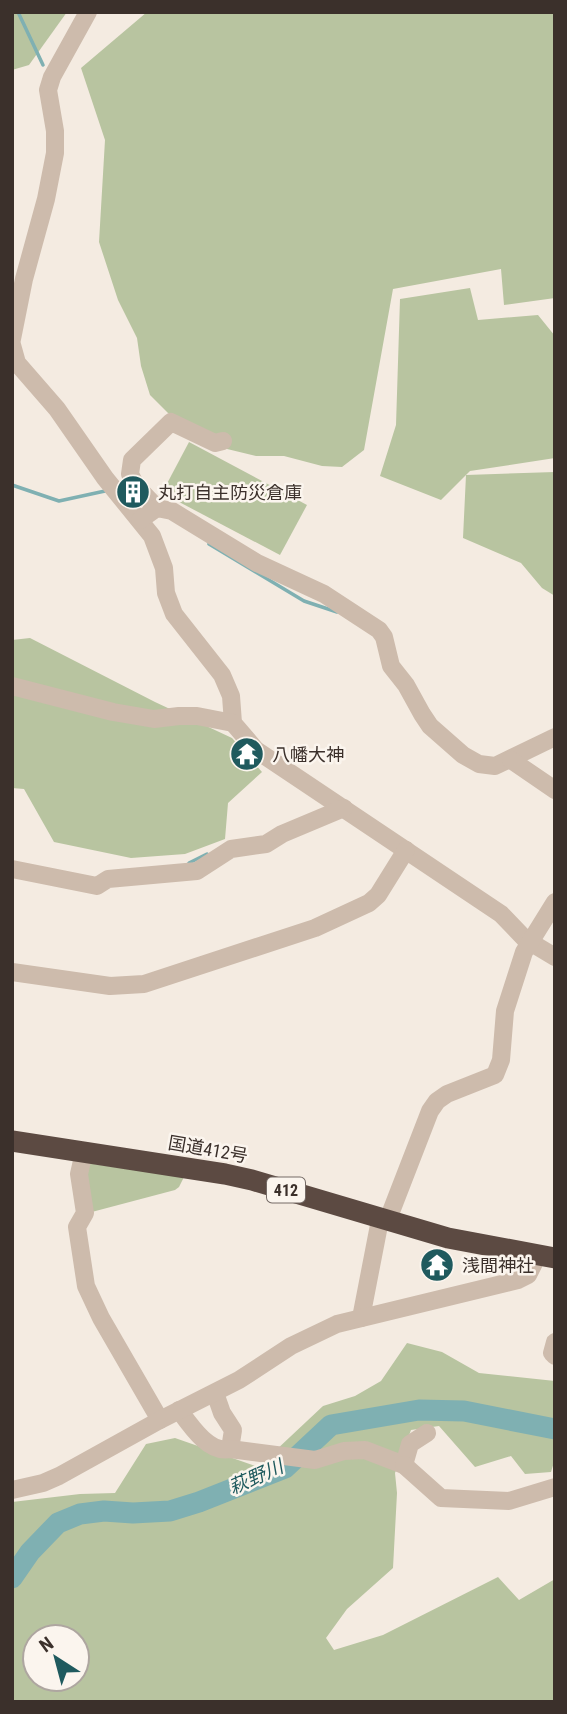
<svg xmlns="http://www.w3.org/2000/svg" width="567" height="1714" font-family="'Roboto Condensed','Noto Sans JP',sans-serif">
<style>
.green{fill:#b8c4a0;fill-rule:evenodd}
.lines{fill:none;stroke-linecap:round;stroke-linejoin:round}
.stream{stroke:#7fb0b2;stroke-width:3.5}
.river{stroke:#7fb0b2;stroke-width:21}
.minor{stroke:#cdbbac;stroke-width:18}
.highway{stroke:#5c4a42;stroke-width:21}
.labels{text-anchor:middle;dominant-baseline:central;stroke-width:5;stroke-linejoin:round;paint-order:stroke}
.shield{fill:#fbf5ee;stroke:#756b66;stroke-width:2}
.shield-label{font-size:16px;font-weight:bold;fill:#3b302b}
.poi-label{font-size:18px;fill:#3b302b;stroke:#fbf5ee;text-anchor:start}
.street-label{font-size:18px;fill:#3b302b;stroke:#fbf5ee}
.water-label{font-size:19px;font-style:italic;fill:#1f5a5e;stroke:#fbf5ee}
</style>
<rect width="100%" height="100%" fill="#f4ebe1"/>
<!-- green -->
<g class="green">
<path d="M12,12H67L29,65L12,70Z"/>
<path d="M147,12H555V298L504,305L501,269L393,289L364,450L342,467L322,466L284,456H256L223,448L172,417L150,395L141,366L137,338L118,300L99,242L105,140L81,68Z"/>
<path d="M470,288L478,320L538,315L555,336V458L470,471L466,475L555,472V596L542,588L521,563L463,538L466,475L441,500L380,476L396,425L400,299Z"/>
<path d="M189,442L307,505L280,555L162,493Z"/>
<path d="M30,638L155,702L232,738L262,772L228,803L225,839L185,854L131,858L54,842L24,789L12,788V640Z"/>
<path d="M87,1163L184,1177L179,1187L175,1190L88,1213Z"/>
<path d="M407,1343L442,1352L479,1373L555,1381V1459L551,1472L525,1474L511,1456L475,1467L439,1426L411,1430L395,1473L397,1493L393,1568L347,1609L326,1638L334,1650L383,1635L498,1577L519,1600L555,1579V1702H12V1502L80,1494L115,1493L146,1444L175,1438L258,1467L323,1406L355,1396L381,1381ZM35,1637H77V1679H35Z"/>
</g>
<g class="lines">
<!-- stream -->
<g class="stream">
<path d="M18,12L43,65"/>
<path d="M12,485L59,501L105,491"/>
<path d="M209,544L304,601L337,612"/>
<path d="M189,863L207,854"/>
</g>
<!-- river -->
<path class="river" d="M12,1578L30,1552L58,1523L80,1514L104,1511L133,1513L170,1511L199,1502L285,1468L331,1425L419,1410L464,1411L555,1429"/>
<!-- minor -->
<g class="minor">
<path d="M12,339L24,279L46,199L55,153V131L48,90L52,77L88,12"/>
<path d="M12,345L17,363L57,409L105,478L152,536L164,568L166,593L174,614L222,675L231,696L233,723L256,750L501,914L525,939L555,957"/>
<path d="M157,508L136,486L130,474L132,460L171,422L215,443L223,441"/>
<path d="M140,520L157,508L172,511L257,563L324,594L379,630L384,637L391,666L406,685L422,714L430,726L463,755L479,764L495,766L555,737"/>
<path d="M12,686L113,712L154,719L179,716H197L233,723"/>
<path d="M511,760L555,790"/>
<path d="M12,869L97,886L108,879L197,871L231,849L266,844L282,834L344,808"/>
<path d="M12,972L110,986L144,984L315,928L369,903L378,895L406,850"/>
<path d="M84,1152L79,1174L85,1213L77,1227L86,1286L101,1318L160,1420"/>
<path d="M387,1222L430,1111L437,1101L447,1094L495,1075L501,1060L505,1011L524,952L555,902"/>
<path d="M361,1318L380,1220"/>
<path d="M555,1342L552,1353L555,1356"/>
<path d="M215,1393L222,1413L233,1430L230,1449"/>
<path d="M179,1410C190,1425 209,1454 230,1449L315,1460L344,1451L365,1450L404,1465L410,1444L427,1433"/>
<path d="M404,1465L441,1498L509,1501L555,1487"/>
<path d="M12,1490L43,1483L59,1476L160,1420L239,1380L291,1346L337,1324L518,1280L528,1275L538,1255"/>
</g>
<!-- highway -->
<path class="highway" d="M12,1141L225,1174L252,1180L448,1238L555,1258"/>
</g>
<!-- icons -->
<defs>
<g id="building-disc" transform="scale(1.75)"><circle r="9.5" fill="#1f5a5e" stroke="#fbf5ee"/><path d="M-4-6H4V6H1V3H-1V6H-4ZM-2.5-4.3h1.7v1.8h-1.7ZM.8-4.3h1.7v1.8H.8ZM-2.5-1h1.7V.8h-1.7ZM.8-1h1.7V.8H.8Z" fill="#fff"/></g>
<g id="temple-disc" transform="scale(1.75)"><circle r="9.5" fill="#1f5a5e" stroke="#fbf5ee"/><path d="M0-6L5-2H3V0L6.5 2.5H4V6H1.5V3h-3V6H-4V2.5H-6.5L-3 0V-2H-5Z" fill="#fff"/></g>
</defs>
<g fill-rule="evenodd">
<use href="#building-disc" x="133" y="492"/>
<use href="#temple-disc" x="247" y="754"/>
<use href="#temple-disc" x="437" y="1265"/>
</g>
<g class="labels">
<!-- shield labels -->
<rect class="shield" x="267" y="1177.5" width="38" height="25" rx="5"/>
<g class="shield-label">
<text x="286" y="1190">412</text>
</g>
<!-- poi labels -->
<g class="poi-label">
<text x="158" y="492">丸打自主防災倉庫</text>
<text x="272" y="754">八幡大神</text>
<text x="462" y="1265">浅間神社</text>
</g>
<!-- street labels -->
<g class="street-label">
<text transform="translate(208 1149) rotate(10)">国道412号</text>
</g>
<!-- water labels -->
<g class="water-label">
<text transform="translate(256 1477) rotate(-24)">萩野川</text>
</g>
</g>
<!-- border -->
<rect width="567" height="1714" fill="none" stroke="#3b302b" stroke-width="28"/>
<!-- north arrow -->
<g transform="translate(56 1658) rotate(324)"><circle r="33" fill="#fbf5ee" stroke="#aea6a0" stroke-width="2"/>
<path d="M0-5L12 26L0 18L-12 26Z" fill="#1f5a5e"/>
<text y="-10" font-size="19" font-weight="bold" text-anchor="middle" fill="#3b302b">N</text>
</g>
</svg>
